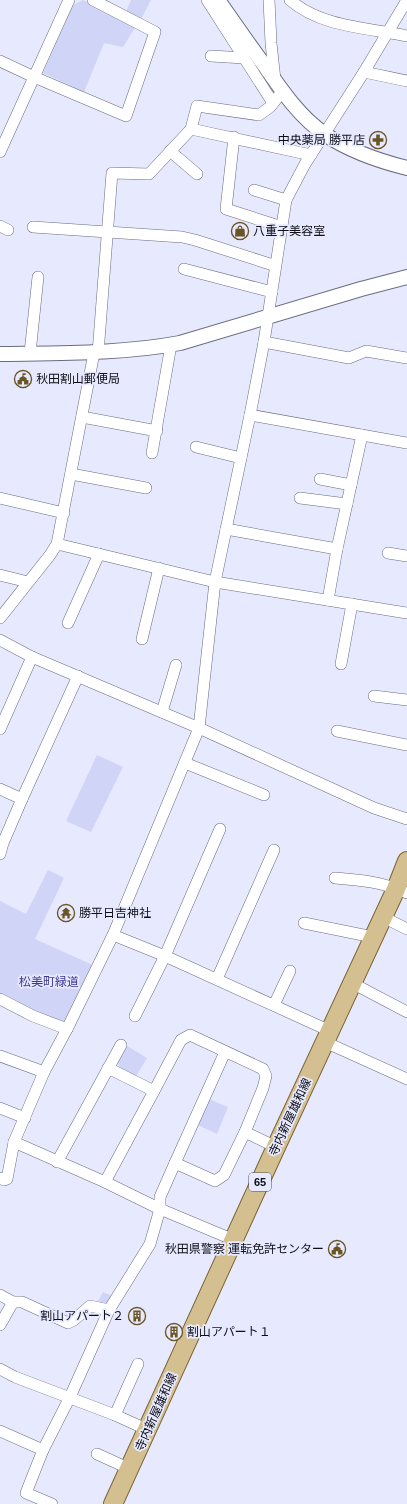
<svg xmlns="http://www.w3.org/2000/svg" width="407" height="1504" font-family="Arial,'Noto Sans JP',sans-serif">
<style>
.green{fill:#d0d4f7}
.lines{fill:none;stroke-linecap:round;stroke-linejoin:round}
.minor-casing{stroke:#6a6c7f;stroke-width:12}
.tertiary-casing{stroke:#6a6c7f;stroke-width:16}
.primary-casing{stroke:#7b6534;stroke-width:20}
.minor{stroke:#fff;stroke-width:11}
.tertiary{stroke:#fff;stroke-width:14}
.primary{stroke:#d3bf8f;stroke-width:18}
.labels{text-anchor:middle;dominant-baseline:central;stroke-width:3.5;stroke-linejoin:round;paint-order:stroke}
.shield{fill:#e7e9ff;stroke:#4f505c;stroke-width:1}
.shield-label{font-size:11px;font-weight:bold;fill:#0e0f16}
.poi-label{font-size:12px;fill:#0e0f16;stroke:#e7e9ff;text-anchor:start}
.park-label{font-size:12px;fill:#3e3796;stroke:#e7e9ff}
.street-label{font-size:12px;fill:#0e0f16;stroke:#e7e9ff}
</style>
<rect width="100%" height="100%" fill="#e7e9ff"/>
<!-- green -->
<g class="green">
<path d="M83,0L136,26L123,47L104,43L84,92L43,73L73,5Z"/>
<path d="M131,0H151L141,19L126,12Z"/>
<path d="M97,755L123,767L91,832L66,821Z"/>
<path d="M48,870L64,878L35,939L95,966L66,1025L0,996V901L26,914Z"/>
<path d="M127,1046L147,1058L135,1078L120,1069L118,1062Z"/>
<path d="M209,1099L228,1107L217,1134L198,1125Z"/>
<path d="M103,1292L112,1296L106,1308L97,1303Z"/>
</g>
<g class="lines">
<!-- minor casing -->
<g class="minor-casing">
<g id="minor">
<path d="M207,0L273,103"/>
<path d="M269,0L271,43L275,80"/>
<path d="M290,0C321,27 368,28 407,36"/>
<path d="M211,56L244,58"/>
<path d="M0,61L34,77L126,116L155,32L93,0"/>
<path d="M364,72L407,81"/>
<path d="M191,129L311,155"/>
<path d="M234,137L226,209L282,227"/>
<path d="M170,151L197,174"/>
<path d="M0,152L69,0"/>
<path d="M254,190L286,200"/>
<path d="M0,226L8,230"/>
<path d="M33,227L182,237L195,240L273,265"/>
<path d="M184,269L272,292"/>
<path d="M264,342L349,358L366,351L407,358"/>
<path d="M30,353L38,277"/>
<path d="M98,353L112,173L149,174L191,129L197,106L259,115L270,107L282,92"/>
<path d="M250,415L407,443"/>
<path d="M82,417L157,431"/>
<path d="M196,447L241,458"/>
<path d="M152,453L171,345"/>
<path d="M71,474L146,488"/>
<path d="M320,479L351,485"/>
<path d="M0,498L64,513"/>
<path d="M300,498L347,504"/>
<path d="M226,529L337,549"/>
<path d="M57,544L215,582L407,613"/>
<path d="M388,553L407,556"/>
<path d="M0,575L28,582"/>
<path d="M328,600L337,549L362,435"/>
<path d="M0,618L50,555L57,544L94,353"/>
<path d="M68,623L99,554"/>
<path d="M142,639L159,568"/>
<path d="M0,640L32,657L199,728L374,808L407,819"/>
<path d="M341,664L352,604"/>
<path d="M374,696L407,700"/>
<path d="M162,712L176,665"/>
<path d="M0,729L32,657"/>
<path d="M337,731L407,745"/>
<path d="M185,763L264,795"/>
<path d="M0,789L22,799"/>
<path d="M0,854L3,843L22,799L78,676"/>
<path d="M335,878C362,880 382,882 407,893"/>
<path d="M383,917L407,929"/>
<path d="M304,923L373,937"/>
<path d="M113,935L165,956L330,1031"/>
<path d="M217,979L274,850"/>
<path d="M352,983L407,1012"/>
<path d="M0,999L33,1016L67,1029"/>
<path d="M274,1005L290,971"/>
<path d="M135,1016L165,956L220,829"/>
<path d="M325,1042L407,1079"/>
<path d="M0,1056L44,1072"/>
<path d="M0,1108L25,1118"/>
<path d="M245,1132L276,1147"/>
<path d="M57,1162L121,1045"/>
<path d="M175,1163L225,1052"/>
<path d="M0,1178L4,1180L7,1179L14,1142"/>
<path d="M105,1182L154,1091"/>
<path d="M234,1240L160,1209L105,1182L14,1142L44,1072L67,1029L113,935L199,728L215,582L250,415L264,342L286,200L305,164L364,72L407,0"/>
<path d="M0,1295L13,1302L0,1325"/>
<path d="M13,1302H22L68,1323L74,1320L90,1306L109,1310"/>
<path d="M0,1369L15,1377L115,1415L148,1430"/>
<path d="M115,1415L138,1364"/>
<path d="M0,1431L43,1450"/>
<path d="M97,1454L130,1469"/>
<path d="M52,1504L26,1493L43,1450L70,1397L109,1310L150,1244L160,1209V1197L175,1163L215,1181L224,1175L245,1132L263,1088L266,1076L263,1069L190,1035L181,1040L154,1091L108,1068"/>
</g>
</g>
<!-- tertiary casing -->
<g class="tertiary-casing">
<g id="tertiary">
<path d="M218,0C233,21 247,42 262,62C280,88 299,117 326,135C350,151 379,161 407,168"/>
<path d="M0,354C60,353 121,354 180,343L361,289L407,277"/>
</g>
</g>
<!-- primary casing -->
<g class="primary-casing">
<path id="primary" d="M113,1504L276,1147L396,889L407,861"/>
</g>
<!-- minor -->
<use href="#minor" class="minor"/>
<!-- tertiary -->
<use href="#tertiary" class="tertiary"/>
<!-- primary -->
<use href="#primary" class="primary"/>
</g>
<!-- icons -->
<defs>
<g id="pharmacy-ring" transform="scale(0.9)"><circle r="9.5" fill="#e7e9ff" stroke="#6a5524" stroke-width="1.5"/><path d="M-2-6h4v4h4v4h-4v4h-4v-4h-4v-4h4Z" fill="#6a5524"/></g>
<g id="shop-ring" transform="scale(0.9)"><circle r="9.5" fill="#e7e9ff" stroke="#6a5524" stroke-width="1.5"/><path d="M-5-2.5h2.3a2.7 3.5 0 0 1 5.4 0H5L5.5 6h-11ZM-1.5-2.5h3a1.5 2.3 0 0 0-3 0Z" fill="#6a5524"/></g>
<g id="civic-ring" transform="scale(0.9)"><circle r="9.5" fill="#e7e9ff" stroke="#6a5524" stroke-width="1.5"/><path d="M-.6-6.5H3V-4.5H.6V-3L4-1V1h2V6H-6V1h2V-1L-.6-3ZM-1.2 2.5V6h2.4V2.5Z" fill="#6a5524"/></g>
<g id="temple-ring" transform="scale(0.9)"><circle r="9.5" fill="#e7e9ff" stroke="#6a5524" stroke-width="1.5"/><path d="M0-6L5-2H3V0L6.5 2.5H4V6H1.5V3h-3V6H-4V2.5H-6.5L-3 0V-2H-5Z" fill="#6a5524"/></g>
<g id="building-ring" transform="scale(0.9)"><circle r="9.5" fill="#e7e9ff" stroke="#6a5524" stroke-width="1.5"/><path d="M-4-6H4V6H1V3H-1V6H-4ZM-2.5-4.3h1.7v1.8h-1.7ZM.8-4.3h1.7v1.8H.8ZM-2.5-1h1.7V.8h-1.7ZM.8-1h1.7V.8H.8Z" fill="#6a5524"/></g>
</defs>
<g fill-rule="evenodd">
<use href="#pharmacy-ring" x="378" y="140"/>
<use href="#shop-ring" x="240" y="231"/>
<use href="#civic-ring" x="23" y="379"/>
<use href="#temple-ring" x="66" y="913"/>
<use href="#civic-ring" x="337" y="1249"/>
<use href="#building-ring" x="137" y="1316"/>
<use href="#building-ring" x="174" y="1332"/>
</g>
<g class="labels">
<!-- shield labels -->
<rect class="shield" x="249" y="1173" width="22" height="18" rx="3"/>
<g class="shield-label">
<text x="260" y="1182">65</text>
</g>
<!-- poi labels -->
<g class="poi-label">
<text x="365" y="140" text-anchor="end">中央薬局 勝平店</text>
<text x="253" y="231">八重子美容室</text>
<text x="36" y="379">秋田割山郵便局</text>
<text x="79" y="913">勝平日吉神社</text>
<text x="324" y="1249" text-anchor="end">秋田県警察 運転免許センター</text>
<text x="124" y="1316" text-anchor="end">割山アパート２</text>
<text x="187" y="1332">割山アパート１</text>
</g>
<!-- park labels -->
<g class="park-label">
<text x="49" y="982">松美町緑道</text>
</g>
<!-- street labels -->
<g class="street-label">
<text transform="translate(290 1117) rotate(-65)">寺内新屋雄和線</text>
<text transform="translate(156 1412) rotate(-66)">寺内新屋雄和線</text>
</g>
</g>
</svg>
